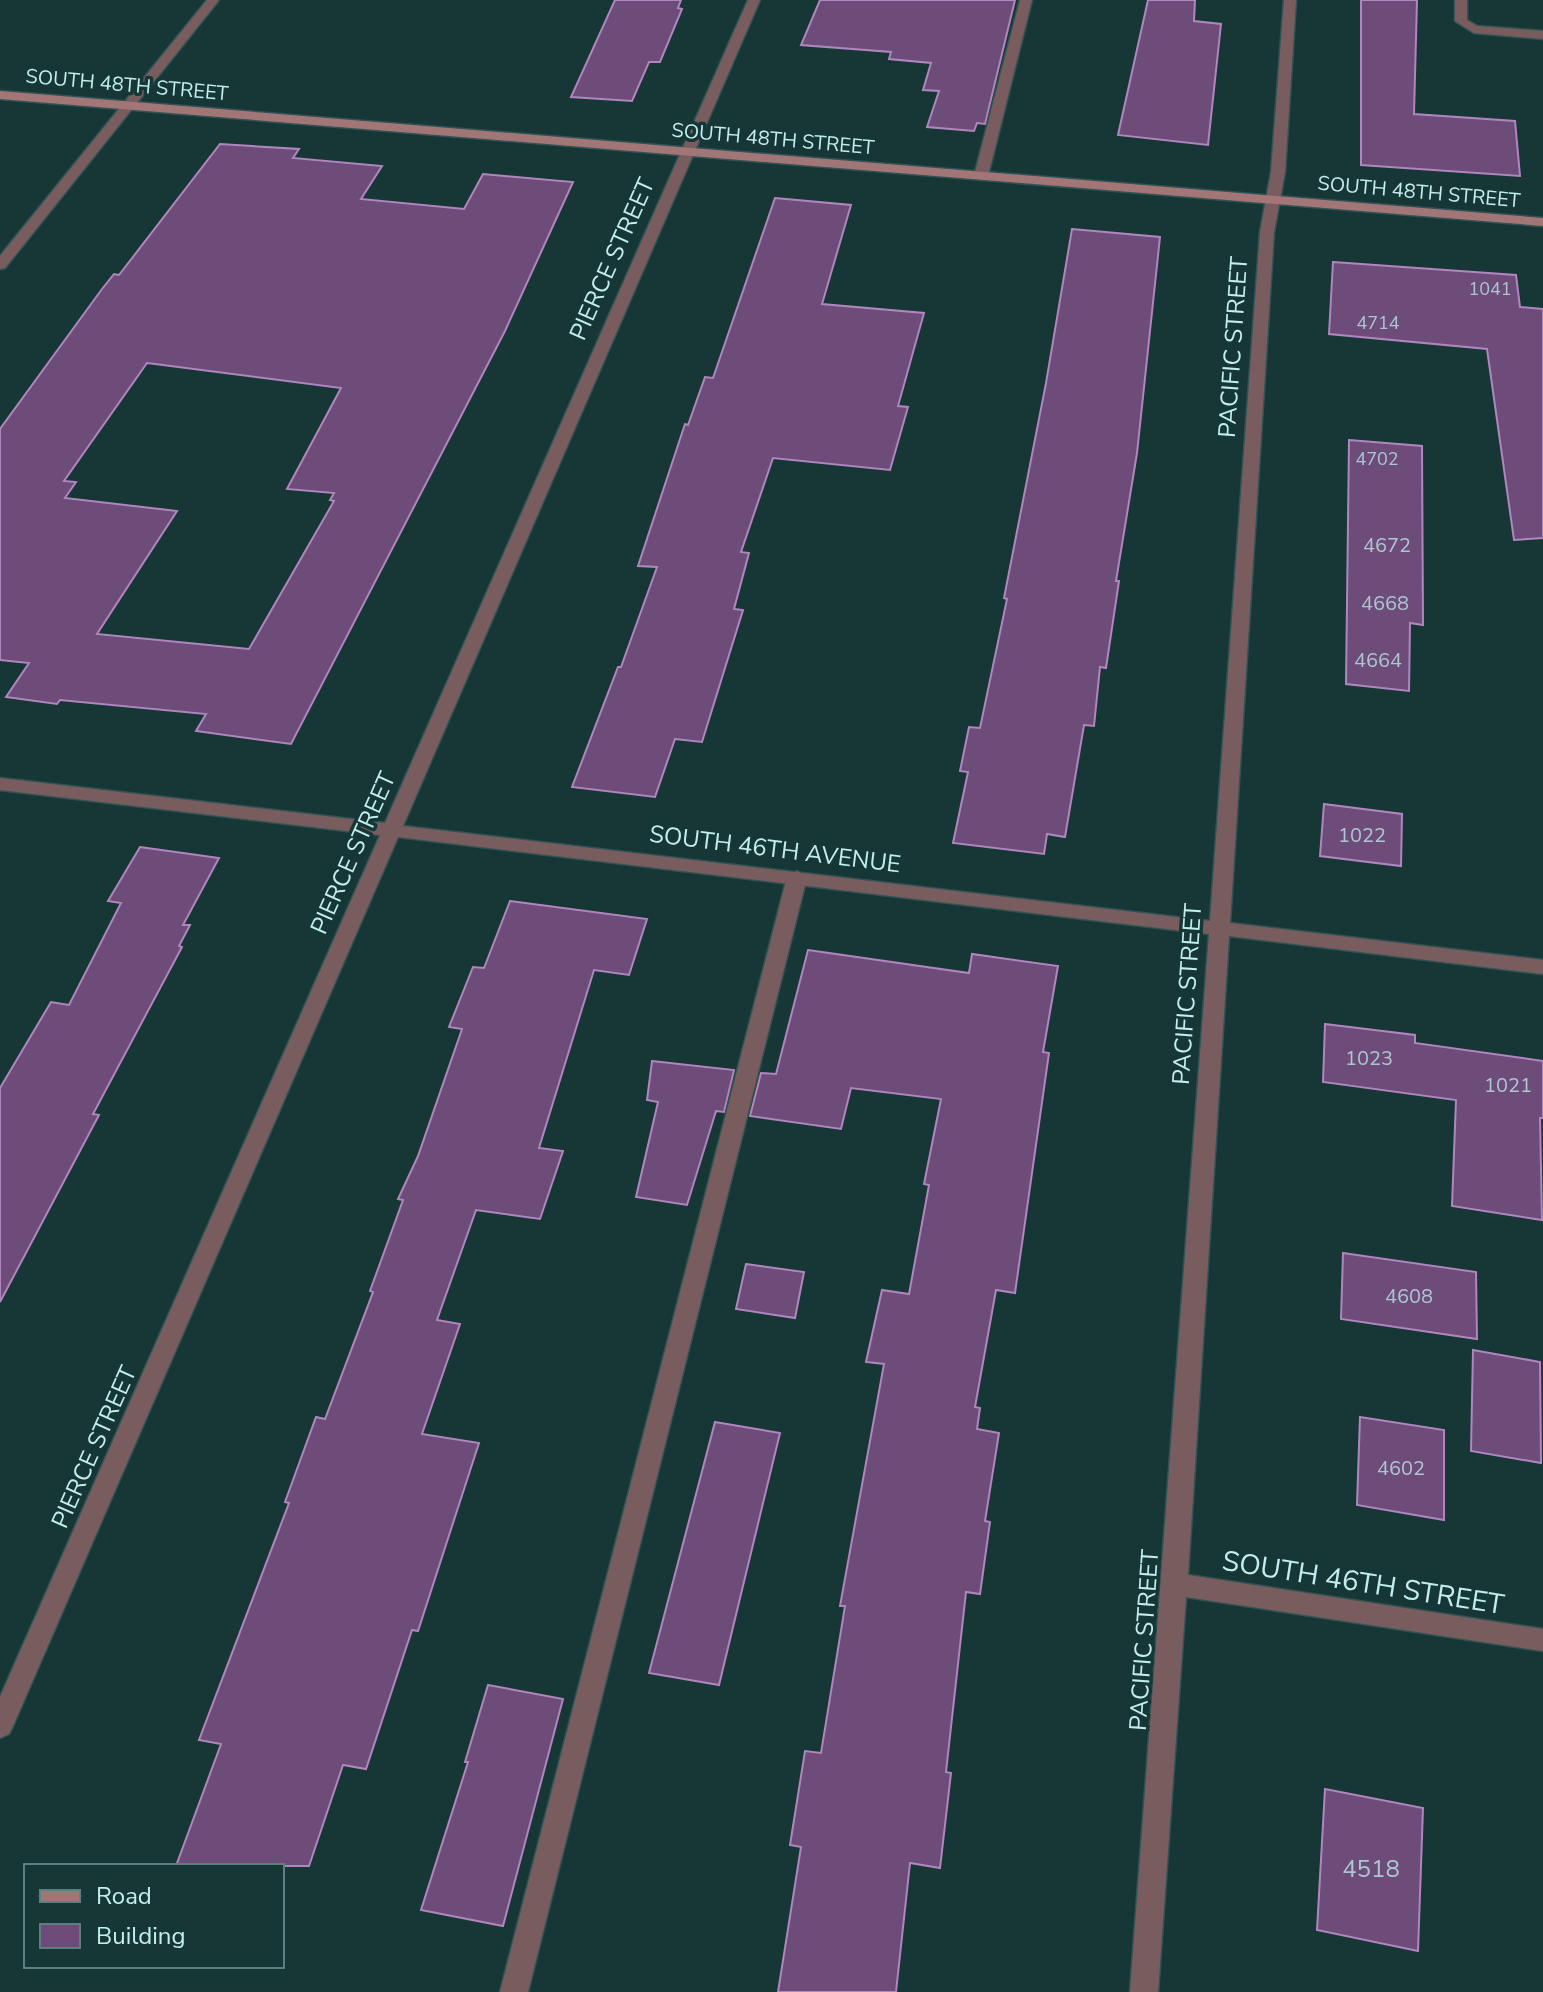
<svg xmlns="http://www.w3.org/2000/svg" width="1543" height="1992" font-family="'Nunito Sans',sans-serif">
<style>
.building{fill:#6d4c79;stroke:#af86bd;stroke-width:2;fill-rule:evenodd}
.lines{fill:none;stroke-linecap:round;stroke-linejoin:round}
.lane-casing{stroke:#325354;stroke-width:3}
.street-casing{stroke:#325354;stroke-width:3}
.secondary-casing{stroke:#325354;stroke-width:3}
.lane{fill:#795d5e;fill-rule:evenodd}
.street{fill:#795d5e;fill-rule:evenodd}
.secondary{fill:#a27677;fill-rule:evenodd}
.labels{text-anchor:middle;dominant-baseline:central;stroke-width:7;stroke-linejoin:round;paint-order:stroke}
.far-number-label{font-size:18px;fill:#adc6d2}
.far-street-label{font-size:20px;fill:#c2eeef;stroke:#173636}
.number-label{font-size:20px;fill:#adc6d2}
.street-label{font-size:24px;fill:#c2eeef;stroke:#173636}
.near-number-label{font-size:24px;fill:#adc6d2}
.near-street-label{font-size:28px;fill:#c2eeef;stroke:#173636}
</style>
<rect width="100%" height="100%" fill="#173636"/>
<!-- building -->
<g class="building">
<path d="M615,0H681L678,8L682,9L660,62H649L632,101L571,97Z"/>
<path d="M820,0H1015L985,124L977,123L974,131L927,127L939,91L923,90L931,63L889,59L891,52L801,45Z"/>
<path d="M1148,0H1195L1194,21L1221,24L1208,145L1118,135Z"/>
<path d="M1361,0H1417L1414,114L1515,121L1520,176L1361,165Z"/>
<path d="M220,144L299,149L293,158L382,166L361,199L464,209L483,174L573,182L505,331L291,744L196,731L206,714L60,700L57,704L6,697L29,663L0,660V429L102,289L114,274L119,275ZM147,363L341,388L287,489L334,493L330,500L334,501L249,649L97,634L177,511L65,498L76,482L64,481Z"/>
<path d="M775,198L851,205L822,304L924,313L898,406L908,407L890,470L773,458L741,552L749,553L734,609L743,610L702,742L675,739L655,797L572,787L618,667H621L657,567L638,566L685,424L688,425L705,377L713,378Z"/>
<path d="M1072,229L1160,237L1137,453L1116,581H1119L1106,668L1100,667L1094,726L1084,725L1065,837L1047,834L1044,854L953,843L968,772L960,771L969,727L980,728L1007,599L1004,598L1046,383Z"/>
<path d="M1333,262L1516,275L1520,307L1543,309V538L1514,540L1487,349L1329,334Z"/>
<path d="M1349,440L1422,446L1423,625L1410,623L1409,691L1346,684Z"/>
<path d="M1324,804L1402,814L1401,866L1320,856Z"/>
<path d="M140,847L219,858L183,925H190L179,946L182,947L93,1114L99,1115L0,1302V1088L51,1002L69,1005L121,903L108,901Z"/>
<path d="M510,901L647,919L629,975L594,970L539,1148L563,1151L540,1219L476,1210L437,1320L460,1324L422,1434L479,1443L418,1631L412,1630L366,1769L343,1765L309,1866H176L221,1744L199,1740L289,1503L285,1502L316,1417L325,1419L373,1292L370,1291L403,1200L398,1199L418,1156L462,1029L449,1027L473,967L484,968Z"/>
<path d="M808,950L969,973L972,954L1058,966L1043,1052L1049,1053L1015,1293L996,1290L975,1407L980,1408L977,1429L999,1433L985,1521L990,1522L980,1594L966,1592L946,1772L951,1773L940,1868L910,1863L896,1992H778L801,1847L790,1845L805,1751L821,1753L845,1606H840L884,1364L866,1362L882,1290L909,1294L929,1185L924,1184L941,1099L851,1088L841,1129L750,1116L761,1073L776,1074Z"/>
<path d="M1325,1024L1415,1035V1043L1543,1061V1118H1540L1542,1220L1452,1206L1456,1100L1323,1082Z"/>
<path d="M652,1061L734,1070L724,1112L716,1111L687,1205L636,1197L658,1102L647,1100Z"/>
<path d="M1343,1253L1476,1272L1477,1339L1341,1319Z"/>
<path d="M746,1264L804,1272L795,1318L736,1309Z"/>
<path d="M1473,1350L1540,1362L1541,1463L1471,1451Z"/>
<path d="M1360,1417L1444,1430V1520L1357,1505Z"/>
<path d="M715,1422L780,1433L719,1685L649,1673Z"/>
<path d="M488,1685L563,1699L503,1926L421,1910L468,1762H465Z"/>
<path d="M1325,1789L1423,1808L1418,1951L1317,1930Z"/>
</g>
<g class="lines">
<!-- lane casing -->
<g class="lane-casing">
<g id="lane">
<path d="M1020,0H1032L988,176L981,180L974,176Z"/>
<path d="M1455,0H1467V20L1477,26L1543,31V39L1474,33L1455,21Z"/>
<path d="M797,871L807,877L528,1992H500L787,877Z"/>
</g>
</g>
<!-- street casing -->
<g class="street-casing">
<g id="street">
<path d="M207,0H219L5,268L0,269V256Z"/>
<path d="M748,0H760L403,826L1210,921L1260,232L1271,172L1284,0H1296L1285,172L1274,232L1230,923L1543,960V974L1229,936L1188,1575L1543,1629V1651L1186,1597L1158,1992H1130L1209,934L398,837L13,1726L9,1734L0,1738V1697L380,835L0,790V778L385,823Z"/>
</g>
</g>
<!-- secondary casing -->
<g class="secondary-casing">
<path id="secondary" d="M0,91L1543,218V226L0,99Z"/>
</g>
<!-- lane -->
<use href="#lane" class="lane"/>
<!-- street -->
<use href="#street" class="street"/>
<!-- secondary -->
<use href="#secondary" class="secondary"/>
</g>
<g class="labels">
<!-- far-number labels -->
<g class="far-number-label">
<text x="1490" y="289">1041</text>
<text x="1378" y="323">4714</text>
<text x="1377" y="459">4702</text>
</g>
<!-- far-street labels -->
<g class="far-street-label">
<text transform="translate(127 85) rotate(5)">SOUTH 48TH STREET</text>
<text transform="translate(773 139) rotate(5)">SOUTH 48TH STREET</text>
<text transform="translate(1419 192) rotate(5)">SOUTH 48TH STREET</text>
</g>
<!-- number labels -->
<g class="number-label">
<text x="1387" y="545">4672</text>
<text x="1385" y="603">4668</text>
<text x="1378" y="660">4664</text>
<text x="1362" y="835">1022</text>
<text x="1369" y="1058">1023</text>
<text x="1508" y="1085">1021</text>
<text x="1409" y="1296">4608</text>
<text x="1401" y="1468">4602</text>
</g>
<!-- street labels -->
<g class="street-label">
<text transform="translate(612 259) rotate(-66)">PIERCE STREET</text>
<text transform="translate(1233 347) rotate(-86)">PACIFIC STREET</text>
<text transform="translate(775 849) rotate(7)">SOUTH 46TH AVENUE</text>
<text transform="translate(353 853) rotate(-66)">PIERCE STREET</text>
<text transform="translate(1187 994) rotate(-86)">PACIFIC STREET</text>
<text transform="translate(94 1447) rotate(-66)">PIERCE STREET</text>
<text transform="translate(1144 1640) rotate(-86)">PACIFIC STREET</text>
</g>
<!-- near-number labels -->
<g class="near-number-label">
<text x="1371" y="1869">4518</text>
</g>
<!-- near-street labels -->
<g class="near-street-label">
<text transform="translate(1363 1583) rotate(9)">SOUTH 46TH STREET</text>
</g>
</g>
<!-- legend -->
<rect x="24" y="1864" width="260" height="104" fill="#173636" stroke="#5b8080" stroke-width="2"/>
<rect x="40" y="1890" width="40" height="12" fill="#a27677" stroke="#5b8080" stroke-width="2"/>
<text x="96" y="1904" font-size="24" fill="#c2eeef">Road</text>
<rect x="40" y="1924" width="40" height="24" fill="#6d4c79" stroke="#5b8080" stroke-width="2"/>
<text x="96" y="1944" font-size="24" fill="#c2eeef">Building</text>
</svg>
